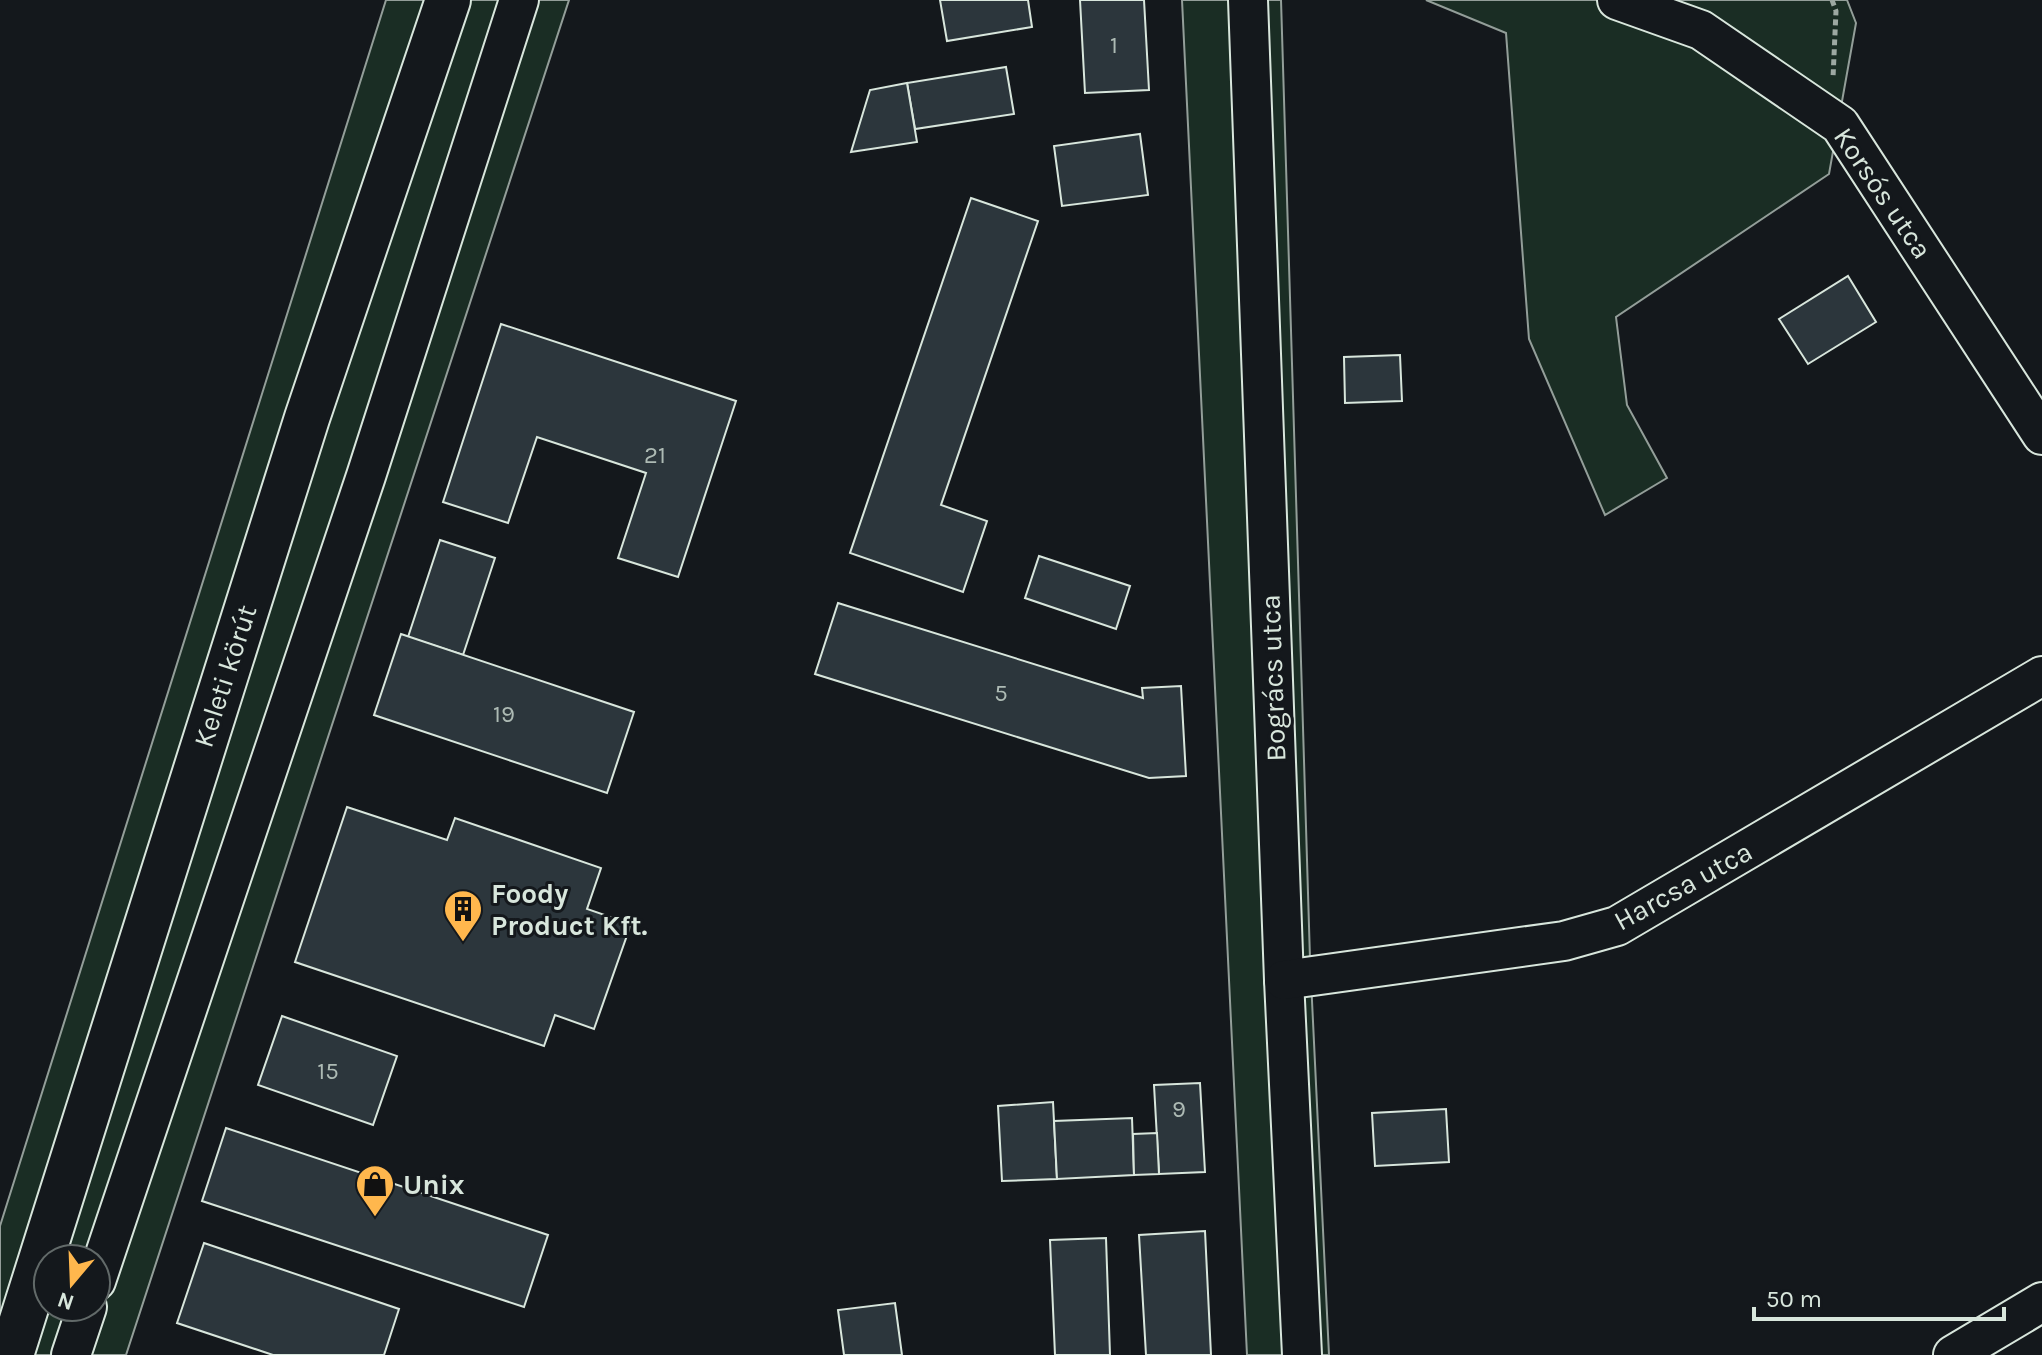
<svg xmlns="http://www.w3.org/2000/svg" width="2042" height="1355" font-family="Karla,sans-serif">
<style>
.green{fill:#1a2d24;stroke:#939e99;stroke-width:2;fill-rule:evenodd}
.building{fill:#2c363c;stroke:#d8e6dc;stroke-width:2}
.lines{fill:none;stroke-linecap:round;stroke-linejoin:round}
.minor-casing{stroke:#d8e6dc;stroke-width:42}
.major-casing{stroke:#d8e6dc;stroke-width:48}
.path{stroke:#9da8a2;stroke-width:5;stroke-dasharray:6 4;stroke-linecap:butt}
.minor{stroke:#14181c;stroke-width:38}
.major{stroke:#14181c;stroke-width:44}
.labels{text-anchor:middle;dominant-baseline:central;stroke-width:6;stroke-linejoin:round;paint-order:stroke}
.number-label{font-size:24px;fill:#adbab4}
.street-label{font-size:28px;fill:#d8e6dc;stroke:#14181c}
.poi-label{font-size:28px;font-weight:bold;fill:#d8e6dc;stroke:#14181c;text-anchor:start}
</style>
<rect width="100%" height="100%" fill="#14181c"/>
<!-- green -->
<g class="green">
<path d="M386,0H569L126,1355H0V1226ZM48,1259H96V1307H48Z"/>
<path d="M1182,0H1281L1310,959L1329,1355H1247Z"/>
<path d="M1426,0H1847L1856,23L1829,174L1616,317L1627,405L1667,478L1605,515L1529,339L1506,33Z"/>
</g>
<!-- building -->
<g class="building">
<path d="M940,0H1028L1032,27L947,41Z"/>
<path d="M1080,0H1144L1149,90L1085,93Z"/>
<path d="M1006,67L1014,114L915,129L907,83Z"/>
<path d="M907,83L917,142L851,152L870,90Z"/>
<path d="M1140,134L1148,195L1062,206L1054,146Z"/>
<path d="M971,198L1038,221L941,505L987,521L963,592L850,553Z"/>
<path d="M1848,276L1876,322L1808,364L1779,319Z"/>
<path d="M501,324L736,401L678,577L618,558L646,473L537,437L508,523L443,502Z"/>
<path d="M1400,355L1402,401L1345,403L1344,357Z"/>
<path d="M440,540L495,558L463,655L408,637Z"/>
<path d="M1039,556L1130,586L1116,629L1025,598Z"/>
<path d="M838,603L1143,698L1142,688L1181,686L1186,776L1149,778L815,674Z"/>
<path d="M401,634L634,712L607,793L374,715Z"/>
<path d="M347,807L447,840L455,818L601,868L587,909L631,924L594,1029L555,1015L544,1046L295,962Z"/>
<path d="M282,1016L397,1056L373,1125L258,1085Z"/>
<path d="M1200,1083L1205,1172L1159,1174L1154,1085Z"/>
<path d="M1053,1102L1057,1179L1002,1181L998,1106Z"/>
<path d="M1446,1109L1449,1162L1375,1166L1372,1113Z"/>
<path d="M1132,1118L1134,1175L1057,1179L1054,1121Z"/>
<path d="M226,1128L548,1235L524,1307L202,1201Z"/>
<path d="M1157,1133L1159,1174L1134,1175L1133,1134Z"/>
<path d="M1205,1231L1211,1355H1146L1139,1235Z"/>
<path d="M1106,1238L1110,1355H1055L1050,1240Z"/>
<path d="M204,1243L399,1309L384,1355H273L177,1323Z"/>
<path d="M895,1303L902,1355H844L838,1310Z"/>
</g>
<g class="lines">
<!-- minor casing -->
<g class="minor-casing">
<g id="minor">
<path d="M1248,0L1284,980L1302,1355"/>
<path d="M1617,0L1701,30L1840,125L2042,435"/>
<path d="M1284,980L1564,941L1617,926L2042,676"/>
<path d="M96,1281L366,476L519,0"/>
<path d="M71,1355L87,1307"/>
<path d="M1953,1355L2042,1302"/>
</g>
</g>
<!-- major casing -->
<g class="major-casing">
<path id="major" d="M11,1355L307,418L448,0"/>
</g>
<!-- path -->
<path class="path" d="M1832,0L1836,11L1833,78"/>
<!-- minor -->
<use href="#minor" class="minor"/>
<!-- major -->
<use href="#major" class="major"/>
</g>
<!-- icons -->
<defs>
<g id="building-pin" transform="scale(2)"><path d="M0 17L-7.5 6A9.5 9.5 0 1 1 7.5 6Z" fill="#ffb74d" stroke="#14181c"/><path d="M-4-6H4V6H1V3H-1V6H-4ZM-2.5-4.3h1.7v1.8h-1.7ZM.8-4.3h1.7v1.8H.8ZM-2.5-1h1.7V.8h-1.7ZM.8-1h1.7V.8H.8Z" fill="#111"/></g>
<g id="shop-pin" transform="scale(2)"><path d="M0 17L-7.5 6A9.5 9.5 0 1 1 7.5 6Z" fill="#ffb74d" stroke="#14181c"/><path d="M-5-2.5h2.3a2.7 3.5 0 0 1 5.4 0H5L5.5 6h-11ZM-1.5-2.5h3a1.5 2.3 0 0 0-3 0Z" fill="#111"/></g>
</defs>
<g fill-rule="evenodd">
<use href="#building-pin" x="463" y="909"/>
<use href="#shop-pin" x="375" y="1184"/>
</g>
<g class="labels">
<!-- number labels -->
<g class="number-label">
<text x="1114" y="45">1</text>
<text x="655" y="455">21</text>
<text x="1001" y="693">5</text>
<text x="504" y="714">19</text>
<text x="328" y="1071">15</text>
<text x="1179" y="1109">9</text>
</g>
<!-- street labels -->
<g class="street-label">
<text transform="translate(1883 193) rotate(56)">Korsós utca</text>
<text transform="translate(225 676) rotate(-72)">Keleti körút</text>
<text transform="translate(1273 678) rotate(-92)">Bogrács utca</text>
<text transform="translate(1683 886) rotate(-29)">Harcsa utca</text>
</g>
<!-- poi labels -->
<g class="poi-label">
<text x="491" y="893">Foody<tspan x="491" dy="32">Product Kft.</tspan></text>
<text x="403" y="1184">Unix</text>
</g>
</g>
<!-- north arrow -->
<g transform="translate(72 1283) rotate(199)"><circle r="38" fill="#14181c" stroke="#626a69" stroke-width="2"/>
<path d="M0-6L14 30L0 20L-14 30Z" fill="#ffb74d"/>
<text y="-12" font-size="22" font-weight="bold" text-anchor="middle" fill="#d8e6dc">N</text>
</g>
<!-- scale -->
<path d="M1754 1307v12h250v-12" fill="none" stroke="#d8e6dc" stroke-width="4"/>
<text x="1766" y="1307" font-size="24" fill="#d8e6dc" stroke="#14181c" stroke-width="6" paint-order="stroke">50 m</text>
</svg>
